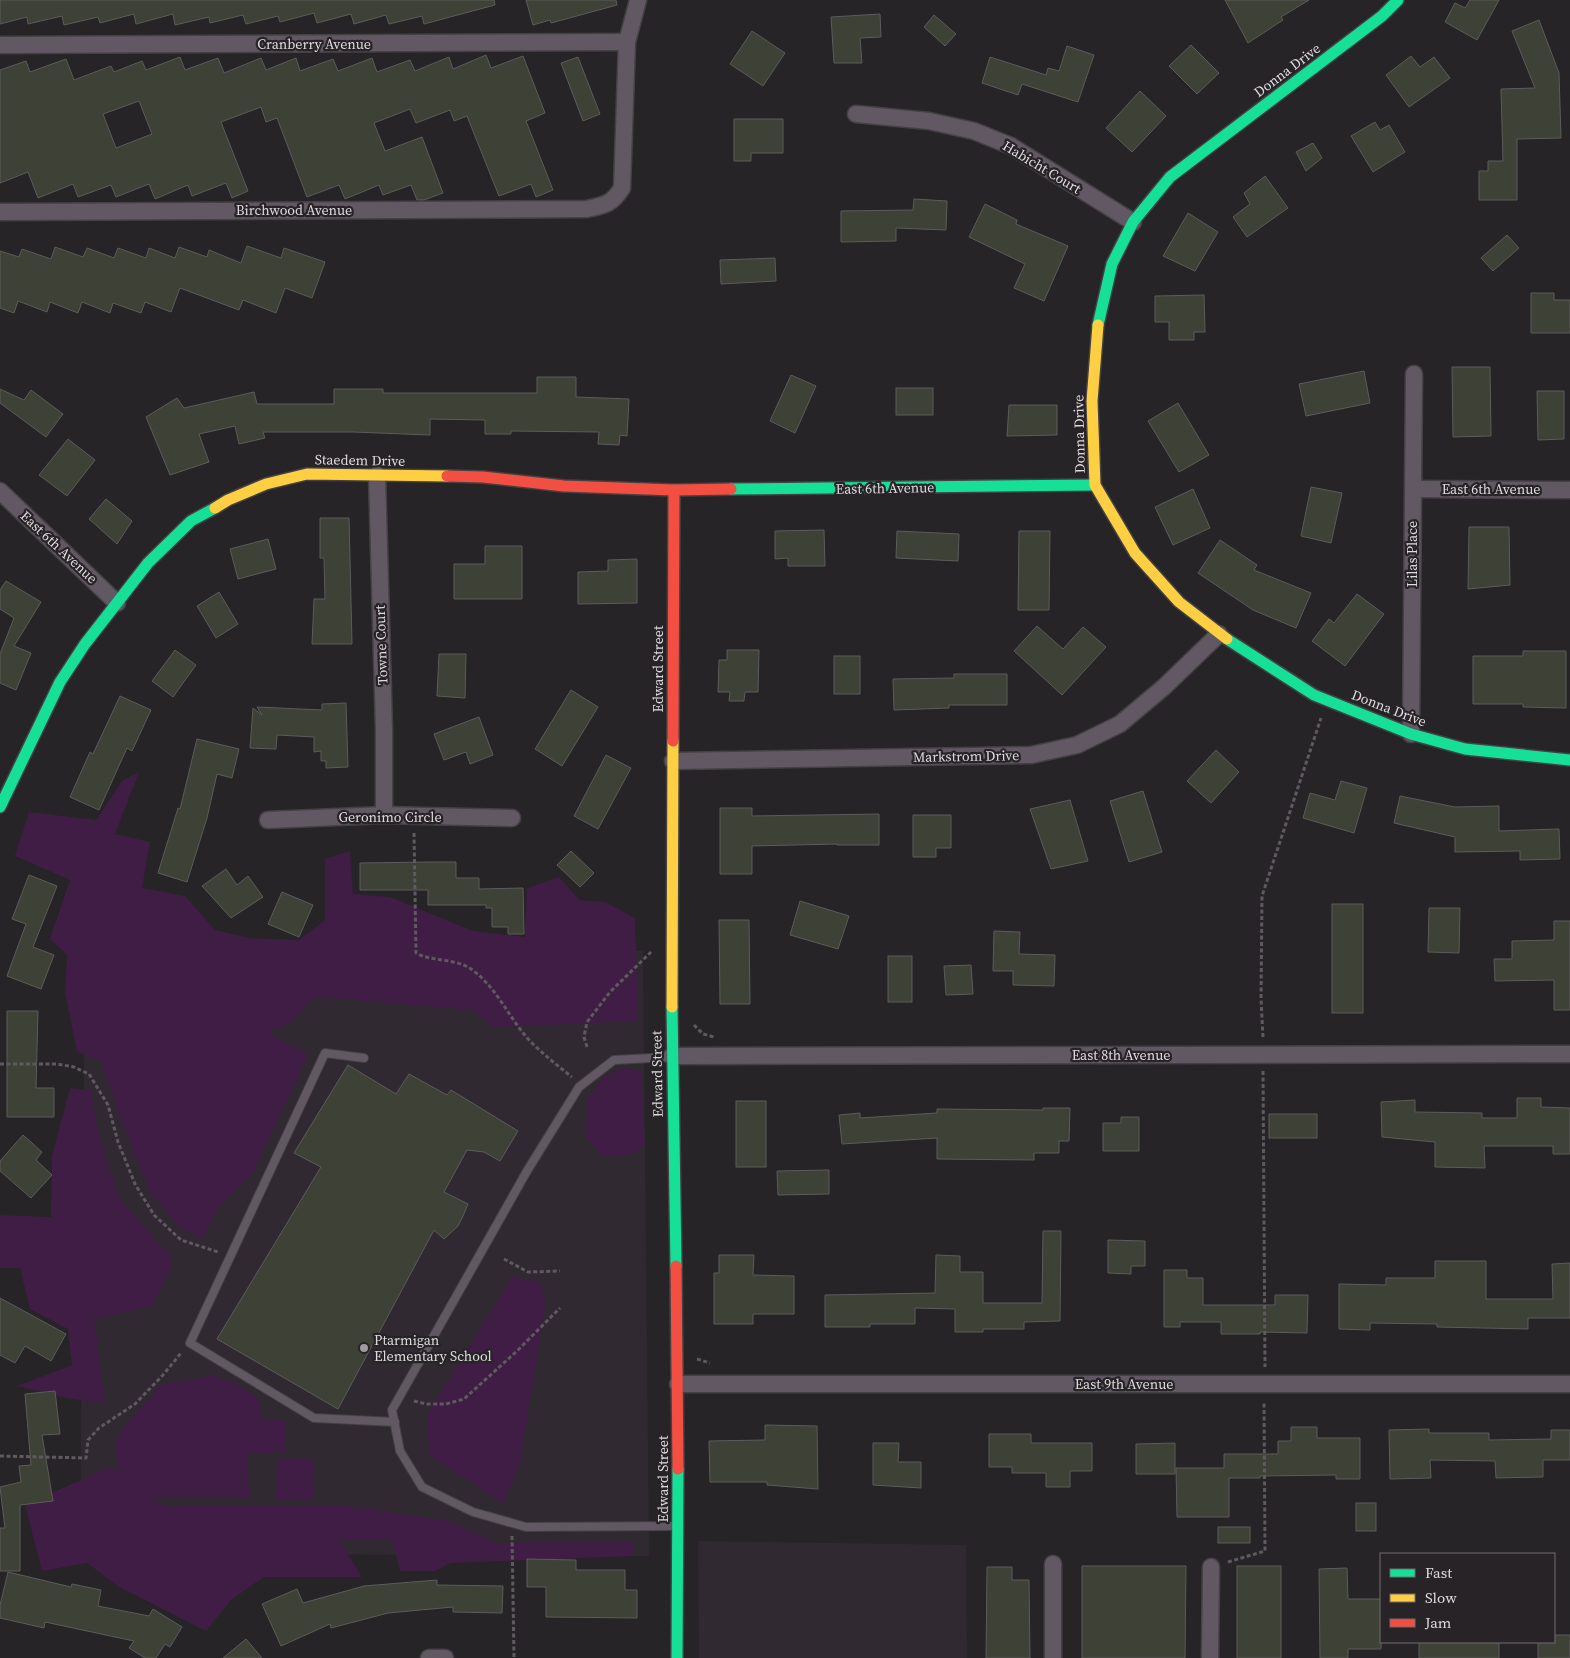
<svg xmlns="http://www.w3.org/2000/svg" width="1570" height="1658" font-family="'Source Serif 4',serif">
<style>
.built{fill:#302931}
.green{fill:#401d45}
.building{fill:#3e4135;stroke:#5c5c5b;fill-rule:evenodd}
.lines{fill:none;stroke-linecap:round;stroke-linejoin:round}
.lane-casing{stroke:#434143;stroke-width:10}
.street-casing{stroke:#434143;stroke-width:19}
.fast-casing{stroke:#434143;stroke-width:14}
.slow-casing{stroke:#434143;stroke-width:14}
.jam-casing{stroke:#434143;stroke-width:14}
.path{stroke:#5f5960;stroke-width:3;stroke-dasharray:4 2.5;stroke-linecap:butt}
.lane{stroke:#625863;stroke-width:8}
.street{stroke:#625863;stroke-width:16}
.fast{stroke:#16e098;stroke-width:11}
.slow{stroke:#ffcf43;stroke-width:11}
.jam{stroke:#f24e42;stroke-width:11}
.poi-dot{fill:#9e9b9e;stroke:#272327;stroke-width:2}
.labels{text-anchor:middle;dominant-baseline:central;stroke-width:4.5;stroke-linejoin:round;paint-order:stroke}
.street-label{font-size:14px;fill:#dedbde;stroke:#272327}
.poi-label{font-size:14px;fill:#dedbde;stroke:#272327;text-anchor:start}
</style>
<rect width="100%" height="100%" fill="#262426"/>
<!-- built -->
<g class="built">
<path d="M85,941L643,951L649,1556L80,1553Z"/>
<path d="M698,1541L966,1545L967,1658H699Z"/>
</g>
<!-- green -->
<g class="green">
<path d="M139,772L115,834L150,842L142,888L185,896L215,930L250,938L299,940L325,920V859L350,851L353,894L390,897L473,931L525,937L527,888L559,877L579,900L605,902L635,918L638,1021L494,1027L473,1010L315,997L290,1022L268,1033L308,1055L253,1173L217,1209L203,1239L179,1226L150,1192L120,1117L101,1061L77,1052L65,992L67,955L50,939L70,880L15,856L29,812L96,820L122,781Z"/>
<path d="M626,1068L641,1071L645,1143L635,1154L602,1156L586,1137L587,1098L606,1074Z"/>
<path d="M70,1088L91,1090L98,1131L119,1199L170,1256L171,1268L152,1306L94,1319L105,1403L71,1399L17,1386L72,1365L68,1329L30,1309L20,1268H0V1215L51,1217L52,1156Z"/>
<path d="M512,1277L539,1282L546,1299L520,1463L503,1503L429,1455L427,1415Z"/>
<path d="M215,1375L245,1389L260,1400L261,1420H285V1451H269V1454H248L249,1498L153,1497L165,1506L341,1505L450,1521L496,1543L632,1541L634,1556L451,1563L435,1571H400L392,1540H339L362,1577H264L231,1600L206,1631L119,1587L87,1563L42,1571L25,1505L110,1467L119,1473L115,1443L129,1421L161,1385Z"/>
<path d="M277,1458L314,1459L313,1500L276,1499Z"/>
</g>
<!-- building -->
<g class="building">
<path d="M0,0H494L495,5L424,24L422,16L389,24L386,15L354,24L351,14L317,23L314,13L280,22L278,16L246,24L243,15L210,23L209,17L175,25L173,14L136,24L134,14L100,23L98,17L64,25L62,16L28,24L27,17L0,24Z"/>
<path d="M526,0H616L617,5L551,23L550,20L533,25Z"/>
<path d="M1225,0H1309L1281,17L1283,20L1248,43Z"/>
<path d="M1470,0H1499L1477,40L1445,22L1455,3L1465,8Z"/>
<path d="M880,14L881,37L860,38L862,63H834L831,17Z"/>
<path d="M934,15L956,34L945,46L924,27Z"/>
<path d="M1539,20L1559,73L1561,138L1517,139V200H1479V171H1488V161H1503L1501,89L1535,88L1512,31Z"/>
<path d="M752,31L785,53L763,86L730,64Z"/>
<path d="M1191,45L1219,73L1197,94L1169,66Z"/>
<path d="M1067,46L1094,55L1078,102L1022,84L1018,95L982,83L990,57L1046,75L1048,68L1059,71Z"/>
<path d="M486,55L491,68L523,56L545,113L526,121L553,190L536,197L531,184L499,196L467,116L454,121L450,110L416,123L410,109L374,123L385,151L422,137L443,193L424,200H417L411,185L383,195L379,185L345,199L339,185L307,197L277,118L266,122L261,107L221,122L248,191L232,198L226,183L192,196L188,185L155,199L149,184L116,197L111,185L78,197L73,184L38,198L28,172L0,183V70L26,61L30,72L66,59L74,80L111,66L114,72L142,61L146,70L180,57L185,70L218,58L224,73L261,58L266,70L296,58L300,71L333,59L338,71L372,58L377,72L410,60L415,71L449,57L453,69ZM139,101L152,134L116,148L103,114Z"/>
<path d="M1411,56L1420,67L1434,57L1450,78L1409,107L1386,75Z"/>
<path d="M578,57L600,114L583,121L561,63Z"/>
<path d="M1140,91L1166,116L1132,152L1106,128Z"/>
<path d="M734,119H783V153H751V161H734Z"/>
<path d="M1375,122L1380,130L1389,125L1405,152L1373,172L1351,136Z"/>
<path d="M1313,143L1322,158L1306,171L1296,152Z"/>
<path d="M1265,176L1288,208L1247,237L1233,217L1250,204L1244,193Z"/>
<path d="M914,199L947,201L946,230L896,228V241L841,242V211L913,210Z"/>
<path d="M985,204L1017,220L1016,224L1068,246L1044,301L1014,288L1025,264L969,237Z"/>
<path d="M1188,213L1218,232L1195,271L1163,256Z"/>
<path d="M1507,235L1519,248L1493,271L1481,258Z"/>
<path d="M247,246L281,258L284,248L325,262L312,298L285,288L276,313L243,300L239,310L180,288L171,312L145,302L141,313L113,303L110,313L82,302L78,313L50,302L47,312L18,301L14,313L0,308V251L19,257L22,249L51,259L55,247L83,257L87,248L114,258L118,248L146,258L149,248L175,258L179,247L207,257L209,250L241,263Z"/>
<path d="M775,258L776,281L721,284L720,260Z"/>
<path d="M1531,293H1554V300H1570V333H1531Z"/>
<path d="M1204,295L1205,332H1194V340H1169V322H1155V296Z"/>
<path d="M1452,367H1490L1491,436L1453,437Z"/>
<path d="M1364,371L1370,403L1306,416L1299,384Z"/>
<path d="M791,375L816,386L795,433L770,421Z"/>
<path d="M537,377H576V397L629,399L627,436L620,435L619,445L598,444L599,432L511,431V434H485V420L430,419V435L353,432H263L265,438L239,444L235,426L199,434L209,462L170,475L146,417L177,398L184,408L254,392L257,404H334V389H383V393H537Z"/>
<rect x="896" y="388" width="37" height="27"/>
<path d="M0,389L24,400L31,390L63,414L46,437L0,403Z"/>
<path d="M1537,391H1564V439L1538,440Z"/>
<path d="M1178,403L1209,455L1179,472L1148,421Z"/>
<path d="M1009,405H1057V435L1007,436Z"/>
<path d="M68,439L95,460L67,496L39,475Z"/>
<path d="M1311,487L1342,493L1331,543L1301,536Z"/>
<path d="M1193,489L1210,528L1173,545L1155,507Z"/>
<path d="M106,499L132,521L117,544L89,519Z"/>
<path d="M320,518H349L352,644H312L314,599H325L324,558H320Z"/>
<path d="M1469,527H1509L1510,585L1468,589Z"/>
<path d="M824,530L825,566H788V558L775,559V531Z"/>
<path d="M897,531L959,534L958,561L896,558Z"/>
<path d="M1019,531H1050L1049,610H1018Z"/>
<path d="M268,539L276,569L238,579L230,549Z"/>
<path d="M1220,540L1257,565L1254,570L1311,593L1296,628L1253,610L1198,573Z"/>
<path d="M485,546H522V599H454V564H485Z"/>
<path d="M637,559V603L578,604V572L608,571V560Z"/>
<path d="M6,581L41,602L14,646L31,653L16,690L0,683V654L14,618L0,609V590Z"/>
<path d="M219,592L238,624L216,638L197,606Z"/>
<path d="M1357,594L1384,614L1345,666L1312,641L1329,619L1334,623Z"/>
<path d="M1037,626L1063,649L1083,627L1106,647L1062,695L1014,651Z"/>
<path d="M175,650L196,665L173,697L152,681Z"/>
<path d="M727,650H759L758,692H745L744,701H729L730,692H718L719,660H727Z"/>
<path d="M1523,651H1566V708L1523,707V704H1473V656H1523Z"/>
<path d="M439,654H466L465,698L437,696Z"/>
<rect x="834" y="656" width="26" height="38"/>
<path d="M954,674H1007V705H949V708L894,710L893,679L954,678Z"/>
<path d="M571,690L598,707L562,766L535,749Z"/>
<path d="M120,696L151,710L132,751L127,748L99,810L70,797L90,752L93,754Z"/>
<path d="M346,703L348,767L326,768V761H321V751L314,752V737L277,735L276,749L250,748L253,708L262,715L257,707L322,710V704Z"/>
<path d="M479,717L493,755L470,764L466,752L444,760L434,734Z"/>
<path d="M197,739L239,749L232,778L217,774L207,818L187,882L158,873L178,808L180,809Z"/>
<path d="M1216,750L1239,772L1211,803L1187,781Z"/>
<path d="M606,755L631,768L598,829L574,816Z"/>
<path d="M1341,781L1367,788L1354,833L1303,818L1310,793L1335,800Z"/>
<path d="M1143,791L1162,852L1129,862L1110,801Z"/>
<path d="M1400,796L1455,807L1499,806V831L1559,829L1560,859L1520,860V851L1455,852V837L1394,823Z"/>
<path d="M1070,800L1088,861L1051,869L1030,809Z"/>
<path d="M720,808H752V816L879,814V845H837V844L752,846V874H720Z"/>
<path d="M913,815H951V848H936V857H913Z"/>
<path d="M571,851L594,873L580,887L557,865Z"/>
<path d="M428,862H456V878H479V889L523,888L524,934H508V927H492V908H486V905H428V890H360V863Z"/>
<path d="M226,869L237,885L248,876L263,897L231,918L202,886Z"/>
<path d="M29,875L57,886L33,947L54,955L41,989L7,976L26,924L12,919Z"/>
<path d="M282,892L313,905L299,937L268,924Z"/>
<path d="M800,901L849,916L838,949L790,935Z"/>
<rect x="1332" y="904" width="31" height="109"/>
<path d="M1429,908H1460L1459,953L1428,952Z"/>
<path d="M719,920H749L750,1004H720Z"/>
<path d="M1554,921H1570V1010H1554V980L1495,981L1494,959H1512V941L1554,940Z"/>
<path d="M994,931L1020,932L1019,954L1055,955L1054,986L1013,985V971H993Z"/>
<rect x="888" y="956" width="24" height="46"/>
<path d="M971,965L973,994L946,995L944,966Z"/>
<path d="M7,1011H38L36,1088H54V1117H7Z"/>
<path d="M348,1065L396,1094L409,1074L447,1095L451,1090L518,1131L500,1161L484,1152L467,1150L444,1192L468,1204L463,1216L458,1226L444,1239L434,1230L338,1409L217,1339L321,1167L294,1153Z"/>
<path d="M1517,1098H1541V1107L1570,1108V1154H1553V1146H1484L1485,1168L1435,1167V1142L1382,1137L1381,1102L1415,1100V1112L1482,1113V1118H1517Z"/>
<rect x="736" y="1101" width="30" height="66"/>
<path d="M1043,1108H1070L1069,1141H1059V1153H1034V1160L937,1159V1138L842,1144L839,1115L860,1113V1118L937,1113V1109L1043,1110Z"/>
<rect x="1269" y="1114" width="48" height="24"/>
<path d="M1121,1117H1139V1151H1103V1123H1121Z"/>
<path d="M23,1135L42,1152L36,1160L52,1175L31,1198L0,1171V1161Z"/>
<path d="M829,1170V1194L778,1195L777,1171Z"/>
<path d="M1043,1231H1061L1060,1321L1024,1322V1329H983V1332H955V1309L915,1308V1324H870V1327H825V1295L935,1293L936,1255L960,1256V1272H983V1303H1042Z"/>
<path d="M1108,1240L1145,1241V1266H1131V1274L1108,1273Z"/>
<path d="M719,1255H754L753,1275L794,1276V1314H753V1324H714V1273H719Z"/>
<path d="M1435,1261H1486V1299H1553L1552,1264L1570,1263V1318H1528V1329L1437,1327V1324L1370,1323V1330L1339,1329V1284L1386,1285V1278H1435Z"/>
<path d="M1164,1270H1187V1278H1203V1305H1275V1295H1308L1307,1333L1260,1332V1334H1221V1322H1180V1327H1164Z"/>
<path d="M0,1298L66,1334L51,1361L25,1346L15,1363L0,1355Z"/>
<path d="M55,1391L60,1434L42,1435L53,1501L20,1505V1571H0V1528H5L0,1487L21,1482L19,1466L31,1465L25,1394Z"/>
<path d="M765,1425L817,1426L818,1489L767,1485V1482H710L709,1441L765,1440Z"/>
<path d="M1291,1427H1317V1438H1360V1479H1336V1475L1260,1476V1478H1229V1517H1177L1176,1468H1224V1454H1278V1441H1291Z"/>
<path d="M1429,1429V1433H1489V1440L1551,1439V1430H1570V1460H1543V1477L1496,1478L1495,1461L1430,1460L1431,1478L1390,1479L1389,1430Z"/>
<path d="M989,1434H1031V1443H1092V1471H1070V1487H1046V1473H1012V1467H989Z"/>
<path d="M873,1443H899L898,1462H921V1488L873,1485Z"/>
<path d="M1175,1443V1474H1136V1444Z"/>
<rect x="1356" y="1503" width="20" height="28"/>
<rect x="1218" y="1527" width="32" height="16"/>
<path d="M527,1559L576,1560V1570H625V1590H637V1618L546,1617V1587H527Z"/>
<path d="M1082,1566H1186L1185,1658H1082Z"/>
<rect x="1237" y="1566" width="44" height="92"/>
<path d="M987,1567H1012V1580H1029L1030,1658H986Z"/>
<path d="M1347,1568L1348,1599H1381V1649H1348V1658H1320L1319,1569Z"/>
<path d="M8,1572L71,1587L72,1584L101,1590L98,1606L149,1616L153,1609L182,1627L170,1647L165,1644L156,1658H145L129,1648L134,1641L45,1622L44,1628L0,1618V1605Z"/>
<path d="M437,1580V1585L503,1586L502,1613L453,1612V1607L388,1613L331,1628L330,1624L281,1646L262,1604L297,1589L303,1603L364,1586Z"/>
<path d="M1554,1635H1570V1658H1538V1642H1554Z"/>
<path d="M246,1639L262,1658H223Z"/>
<rect x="1419" y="1642" width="80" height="16"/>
</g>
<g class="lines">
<!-- lane casing -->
<g class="lane-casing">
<g id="lane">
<path d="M670,1057L614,1060L579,1087L527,1171L392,1410L400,1451L422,1487L473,1512L526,1527L676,1526"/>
<path d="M364,1058L325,1053L190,1343L314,1418L395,1422"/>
</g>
</g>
<!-- street casing -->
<g class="street-casing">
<g id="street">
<path d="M0,45L627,42"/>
<path d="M856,114L929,121L974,131L1011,146L1133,222"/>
<path d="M0,212L587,209C605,205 612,204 622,188L627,42L638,0"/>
<path d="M377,475L384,730V815"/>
<path d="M1413,489L1570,490"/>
<path d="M0,491L117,603"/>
<path d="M1411,734L1414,374"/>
<path d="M673,761L1031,755L1077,745L1120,724L1164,687L1219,634"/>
<path d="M268,820L384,815L512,818"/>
<path d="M672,1056L1570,1054"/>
<path d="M678,1384H1570"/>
<path d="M429,1658H445"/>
<path d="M1053,1658V1564"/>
<path d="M1210,1658L1211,1567"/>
</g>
</g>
<!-- fast casing -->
<g class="fast-casing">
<g id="fast">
<path d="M1098,325L1112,264L1133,222L1170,177L1382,16L1398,0"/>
<path d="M731,489L1095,485"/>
<path d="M1227,639L1314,695L1411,734L1465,749L1570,760"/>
<path d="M0,807L60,682L85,644L148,563L191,521L215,508"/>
<path d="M672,1007L676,1266"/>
<path d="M677,1658L678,1469"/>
</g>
</g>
<!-- slow casing -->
<g class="slow-casing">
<g id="slow">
<path d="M1098,325L1092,401L1095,485L1135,553L1179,602L1227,639"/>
<path d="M215,508L228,500L266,484L307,474L447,476"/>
<path d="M672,1007L673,741"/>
</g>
</g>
<!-- jam casing -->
<g class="jam-casing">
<g id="jam">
<path d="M447,476L483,477L564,486L674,490L731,489"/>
<path d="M673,741L674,490"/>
<path d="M676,1266L678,1469"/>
</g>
</g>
<!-- path -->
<g class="path">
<path d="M414,833L416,953C432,962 455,958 471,969C497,987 509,1019 531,1042C544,1055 558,1066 572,1077"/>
<path d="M694,1025L703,1034L714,1037"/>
<path d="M1263,1037L1261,999L1262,896L1321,718"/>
<path d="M587,1047L584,1037L587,1022L610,992L651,952"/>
<path d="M0,1064H57L74,1067L89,1074L108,1105L118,1142L135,1184L154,1215L181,1240L218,1252"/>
<path d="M1263,1071L1265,1367"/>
<path d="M504,1259L528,1272L560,1271"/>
<path d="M697,1359L710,1363"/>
<path d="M414,1401L427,1404H446L464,1399L517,1351L560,1308"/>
<path d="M0,1456L86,1458L88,1440L99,1428L135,1404L163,1375L181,1353"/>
<path d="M512,1536L514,1658"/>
<path d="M1228,1562L1265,1551L1264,1401"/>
</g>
<!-- lane -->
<use href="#lane" class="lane"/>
<!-- street -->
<use href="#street" class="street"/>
<!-- fast -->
<use href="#fast" class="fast"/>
<!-- slow -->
<use href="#slow" class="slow"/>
<!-- jam -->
<use href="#jam" class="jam"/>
</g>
<!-- markers -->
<circle class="poi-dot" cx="364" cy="1348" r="5"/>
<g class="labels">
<!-- street labels -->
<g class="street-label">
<text x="314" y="44">Cranberry Avenue</text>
<text transform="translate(1287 70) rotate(-37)">Donna Drive</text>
<text transform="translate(1042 167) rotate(31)">Habicht Court</text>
<text x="294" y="210">Birchwood Avenue</text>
<text transform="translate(1079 434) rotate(-91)">Donna Drive</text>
<text transform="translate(360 460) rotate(1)">Staedem Drive</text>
<text transform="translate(885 488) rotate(-1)">East 6th Avenue</text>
<text x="1491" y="489">East 6th Avenue</text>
<text transform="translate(59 547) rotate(43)">East 6th Avenue</text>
<text transform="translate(1412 554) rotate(-90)">Lilas Place</text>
<text transform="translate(381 645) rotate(-92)">Towne Court</text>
<text transform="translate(658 669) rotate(-90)">Edward Street</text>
<text transform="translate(1389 708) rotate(21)">Donna Drive</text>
<text transform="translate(966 756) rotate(-1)">Markstrom Drive</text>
<text x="390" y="817">Geronimo Circle</text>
<text x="1121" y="1055">East 8th Avenue</text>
<text transform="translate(657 1074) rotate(-91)">Edward Street</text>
<text x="1124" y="1384">East 9th Avenue</text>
<text transform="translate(663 1479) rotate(-90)">Edward Street</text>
</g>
<!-- poi labels -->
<g class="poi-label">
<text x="374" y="1340">Ptarmigan<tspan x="374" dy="16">Elementary School</tspan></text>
</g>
</g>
<!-- legend -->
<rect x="1380" y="1553" width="175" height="90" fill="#272327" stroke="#706d70"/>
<rect x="1390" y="1569" width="25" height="8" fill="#16e098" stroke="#706d70"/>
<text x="1425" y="1578" font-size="15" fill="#dedbde">Fast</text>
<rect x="1390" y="1594" width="25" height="8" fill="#ffcf43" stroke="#706d70"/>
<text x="1425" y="1603" font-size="15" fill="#dedbde">Slow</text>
<rect x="1390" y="1619" width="25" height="8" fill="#f24e42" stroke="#706d70"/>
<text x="1425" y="1628" font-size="15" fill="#dedbde">Jam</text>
</svg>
